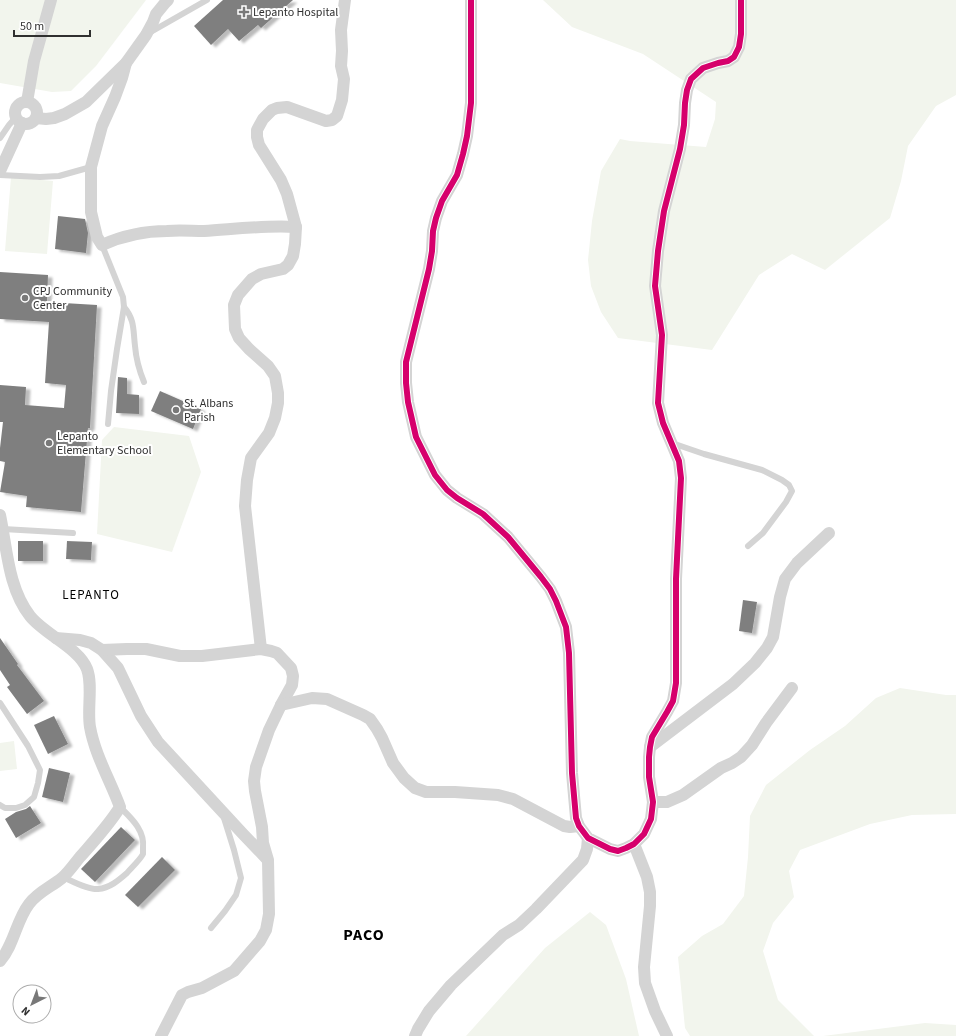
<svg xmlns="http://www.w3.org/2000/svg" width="956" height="1036" font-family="'Source Sans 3',sans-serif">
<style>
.green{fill:#f2f5ed}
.building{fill:#7f7f7f;filter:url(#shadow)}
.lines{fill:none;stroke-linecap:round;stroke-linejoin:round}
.service{stroke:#d4d4d4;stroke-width:6}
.minor{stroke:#d4d4d4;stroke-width:12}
.cycleway-casing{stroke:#fff;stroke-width:8}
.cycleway{stroke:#d6006c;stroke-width:6}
.poi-dot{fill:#787878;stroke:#fff;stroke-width:1.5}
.labels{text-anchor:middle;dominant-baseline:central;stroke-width:4;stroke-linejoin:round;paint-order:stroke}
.poi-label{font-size:12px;fill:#303030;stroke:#fff;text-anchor:start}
.neighbourhood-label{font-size:13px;letter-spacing:1px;fill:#000;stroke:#fff}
.district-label{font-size:16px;font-weight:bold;letter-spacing:1px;fill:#000;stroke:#fff}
</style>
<defs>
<filter id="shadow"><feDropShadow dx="4.5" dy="2.5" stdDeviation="1" flood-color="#0004"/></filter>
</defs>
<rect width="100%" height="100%" fill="#fff"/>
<!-- green -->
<g class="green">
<path d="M0,0H146L96,66L71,91L52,92L0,83Z"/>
<path d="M543,0H956V95L936,106L908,146L901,181L890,218L825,270L792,254L759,275L712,350L618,338L601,312L591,286L588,260L592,221L601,171L620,139L630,141L706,147L715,119L716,102L643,54L572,27Z"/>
<path d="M11,177L53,181L47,254L5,251Z"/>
<path d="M114,427L189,436L201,472L172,552L97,534L102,440Z"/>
<path d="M900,688L946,695H956V814L912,815L870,824L800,850L789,871L794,897L773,923L763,951L778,1000L814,1036H690L685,1028L678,957L702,936L723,924L744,896L748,857L750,816L766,785L810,750L845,726L876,698Z"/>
<path d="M14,741L17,769L0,771V743Z"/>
<path d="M590,912L606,925L626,979L639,1036H466L545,948Z"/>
<path d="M925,1023L956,1025V1036H823Z"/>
</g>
<!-- building -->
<g class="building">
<path d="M223,0H293L261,28L258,25L239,41L228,29L211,45L194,26Z"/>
<path d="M58,216L85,219L88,233L86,253L55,249Z"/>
<path d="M0,272L48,275L47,302L97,305L90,428H88L81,512L26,507L27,496L0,492L5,462L0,461V448L3,422H0V385L26,387L25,405L64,408L66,385L45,383L49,322L0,319Z"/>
<path d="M118,377L127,378V394L139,395V414L116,413Z"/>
<path d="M160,391L201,409L193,429L151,411Z"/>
<rect x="18" y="541" width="25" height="20"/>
<path d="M67,541L92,542L91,560L66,559Z"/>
<path d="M743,600L757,602L752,633L739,631Z"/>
<path d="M0,638L18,664L17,665L44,701L27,714L7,687L10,685L0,670Z"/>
<path d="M54,716L68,744L48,754L34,725Z"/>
<path d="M49,768L70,773L63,802L42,797Z"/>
<path d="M30,806L41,823L16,838L5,819L16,812L26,809Z"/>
<path d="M121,827L135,840L95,882L81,869Z"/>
<path d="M162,857L175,870L138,907L125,895Z"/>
</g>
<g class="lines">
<!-- service -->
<g class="service">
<path d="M149,33L207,0"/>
<path d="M0,138L9,125L16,117"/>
<path d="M0,175L40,177L59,176L91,167"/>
<path d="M102,245L123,297L124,307L117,349L111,391L108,424"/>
<path d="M124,307C135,320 133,330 135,346C136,358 139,370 144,382"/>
<path d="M672,443L704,454L762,470L782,480L789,485L792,491L786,502L763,533L748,546"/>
<path d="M3,529L73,533"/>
<path d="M0,703L28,746L40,770L38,783L34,797L25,805L16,808H5L0,805"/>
<path d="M63,877C72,881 88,890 98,889C110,888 119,880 127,873C131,868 140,860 143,854C143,854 143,848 143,848C145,830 131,818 120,807"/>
<path d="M211,928L225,911L236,895L241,878L234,850L224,818"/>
</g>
<!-- minor -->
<g class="minor">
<path d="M471,0V103L467,136L463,154L457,175L442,201L436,218L433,231L432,251L429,269L406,362V383L408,402L416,437L435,475L447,490L457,498L483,514L508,537L541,577L550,589L556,601L566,627L569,653L572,773L576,818L579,826L588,838L610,849L618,851L626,848L634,844L644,834L651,819L653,802L649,777V757L650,747L652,737L667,712L673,701L676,683V579L681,478L679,461L663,423L658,403L662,335L655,286L658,251L664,211L680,149L684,125L685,103L687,90L691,79L703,68L718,63L728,61L734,57L739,47L741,34V0"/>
<path d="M126,63L122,78L115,97L102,126L91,167V212L97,237L102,245C122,236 145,231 167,231C179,230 192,231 204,231C235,229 265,225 296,227"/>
<circle cx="26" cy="113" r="11"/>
<path d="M27,102L34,61L51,0"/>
<path d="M36,118L46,119L54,118L65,114L86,102L126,63L146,35L153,22L156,14L165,3L168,0"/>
<path d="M0,171L22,123"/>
<path d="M0,515C7,548 8,588 30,616C44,634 79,648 87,669C93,685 87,709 90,727C95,755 110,780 120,807C109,825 94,841 80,857C75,863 69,872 62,878C51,887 38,892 29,904C16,921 14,945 0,961"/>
<path d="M56,638L80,640L91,643L102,650L118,668L141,716L158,742L243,834L267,859"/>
<path d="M261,649L245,506L247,480L251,458L269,433L275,418L278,403V393L275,376L268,366L249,349L239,338L235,329L234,305L238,295L252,279L261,274L283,269L288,265L293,256L295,244L296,227L287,194L281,180L259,145L257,137V130L263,119L272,110L277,108L287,107L326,121L332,120L337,116L342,100L344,79L341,66L342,51L341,30L345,0"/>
<path d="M102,650L127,649H146L180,656H202L261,649L271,651L277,653L291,668L293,676L292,685L281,705L269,730L256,767L254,781L255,791L262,827L263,843L268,860L269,914L266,930L260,941L234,971L202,988L188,992L182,995L161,1036"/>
<path d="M281,705L312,698L327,699L363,715L370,719L377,729L382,738L393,763L404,778L415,788L426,792H455L498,795L513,799L564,826L570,827L579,826"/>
<path d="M650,747L733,684L755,663L767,648L773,637L780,597L785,579L797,563L829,533"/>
<path d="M653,802H667L683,795L721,768L732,763L741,757L752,745L766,723L792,688"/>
<path d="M634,844L647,877L650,892V906L644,967L645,983L655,1011L667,1036"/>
<path d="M415,1036L418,1029L429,1011L451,985L503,935L519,925L536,909L583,860L587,849L588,838"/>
</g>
<!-- cycleway casing -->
<g class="cycleway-casing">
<path id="cycleway" d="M471,0V103L467,136L463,154L457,175L442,201L436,218L433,231L432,251L429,269L406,362V383L408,402L416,437L435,475L447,490L457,498L483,514L508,537L541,577L550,589L556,601L566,627L569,653L572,773L576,818L579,826L588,838L610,849L618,851L626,848L634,844L644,834L651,819L653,802L649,777V757L650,747L652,737L667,712L673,701L676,683V579L681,478L679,461L663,423L658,403L662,335L655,286L658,251L664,211L680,149L684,125L685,103L687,90L691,79L703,68L718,63L728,61L734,57L739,47L741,34V0"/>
</g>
<!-- cycleway -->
<use href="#cycleway" class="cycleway"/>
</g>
<!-- markers -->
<g class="poi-dot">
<path d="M242 6h4v4h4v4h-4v4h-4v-4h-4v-4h4z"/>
<circle cx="25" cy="298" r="4"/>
<circle cx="176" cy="410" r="4"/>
<circle cx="49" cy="443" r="4"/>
</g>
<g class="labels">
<!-- poi labels -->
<g class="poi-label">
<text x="253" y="12">Lepanto Hospital</text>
<text x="33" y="291">CPJ Community<tspan x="33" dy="14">Center</tspan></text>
<text x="184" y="403">St. Albans<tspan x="184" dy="14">Parish</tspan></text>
<text x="57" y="436">Lepanto<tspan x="57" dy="14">Elementary School</tspan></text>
</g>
<!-- neighbourhood labels -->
<g class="neighbourhood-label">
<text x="91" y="595">LEPANTO</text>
</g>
<!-- district labels -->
<g class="district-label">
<text x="364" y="935">PACO</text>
</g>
</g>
<!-- north arrow -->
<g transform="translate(32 1004) rotate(222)"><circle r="19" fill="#ffffff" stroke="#acacac"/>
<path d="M0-3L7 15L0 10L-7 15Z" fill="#787878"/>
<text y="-6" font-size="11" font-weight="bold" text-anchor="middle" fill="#303030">N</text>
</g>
<!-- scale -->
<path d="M14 30v6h76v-6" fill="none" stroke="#303030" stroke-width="2"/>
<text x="20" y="30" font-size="12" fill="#303030" stroke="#ffffff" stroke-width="3" paint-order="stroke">50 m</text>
</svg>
